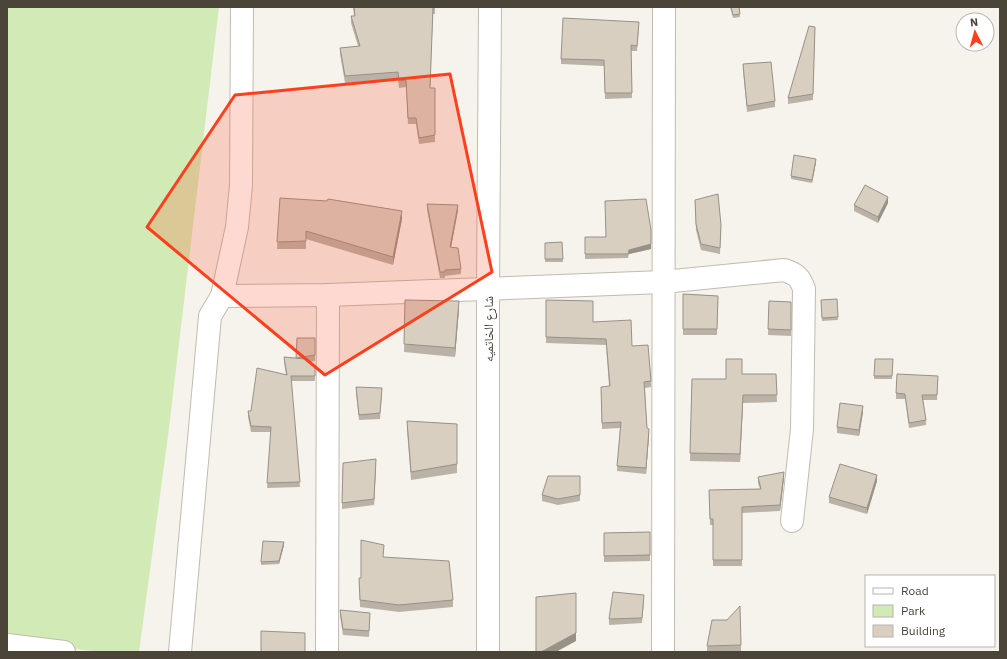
<svg xmlns="http://www.w3.org/2000/svg" width="1007" height="659" font-family="'IBM Plex Sans','Noto Naskh Arabic',sans-serif">
<style>
.green{fill:#d2eab5}
.lines{fill:none;stroke-linecap:round;stroke-linejoin:round}
.minor-casing{stroke:#c2bbae;stroke-width:24}
.minor{stroke:#fff;stroke-width:22}
.wall{fill:#bab2a6}
.shaded-wall{fill:#979187}
.building{fill:#d8cfc1;stroke:#979187}
.marked{fill:#fc3f1d;fill-opacity:0.2;stroke:#fc3f1d;stroke-width:3;stroke-linejoin:round}
.labels{text-anchor:middle;dominant-baseline:central;stroke-width:3;stroke-linejoin:round;paint-order:stroke}
.street-label{font-size:13px;fill:#4b4439;stroke:#fff}
</style>
<rect width="100%" height="100%" fill="#f6f3ec"/>
<!-- green -->
<path class="green" d="M7,7H219L168,436L139,652H100L7,640Z"/>
<g class="lines">
<!-- minor casing -->
<g class="minor-casing">
<g id="minor">
<path d="M222,296L328,295L663,282L784,270C796,274 800,277 804,289L802,429L792,521"/>
<path d="M7,645L64,652"/>
<path d="M180,652L210,316L222,296L237,227L241,185L242,7"/>
<path d="M327,652L328,295"/>
<path d="M488,652V289L490,7"/>
<path d="M663,652L664,7"/>
</g>
</g>
<!-- minor -->
<use href="#minor" class="minor"/>
</g>
<!-- wall -->
<g class="wall">
<path d="M353,7H435V14H433L430,88L435,135V142L419,144L416,124H408L406,87L399,88L398,79L345,83L340,54V48L358,46L351,23V16H354Z"/>
<path d="M730,7H739L740,17L733,18Z"/>
<path d="M639,27L637,51H631L632,98L605,99L604,66L561,64V59Z"/>
<path d="M815,27L813,100L788,104V98Z"/>
<path d="M743,64L775,101V107L747,112L743,70Z"/>
<path d="M816,162L812,183L791,179V176Z"/>
<path d="M280,198L402,219L393,265L306,239V249H277Z"/>
<path d="M695,200L721,225L720,254L701,250L696,230Z"/>
<path d="M888,203L878,223L854,211V205Z"/>
<path d="M427,204L458,210L451,247L461,269V274L445,276V278H440L427,210Z"/>
<path d="M651,230V249L629,254L628,258L585,259V237H606Z"/>
<path d="M562,242L563,262H545V243Z"/>
<path d="M683,294L718,296L717,335H683Z"/>
<path d="M837,299L838,320L822,321L821,300Z"/>
<path d="M405,300L459,309L455,357L404,352Z"/>
<path d="M546,300L593,322L632,346L651,381V387L645,388L647,428L649,435L646,474L617,471L620,428L602,429L601,393L609,386L606,345L546,343Z"/>
<path d="M769,301L791,302V336L768,335Z"/>
<path d="M315,338V361L309,362L315,366V381H291L300,487L267,488L271,432H251L248,417V411H251L286,375L284,362V357L296,358Z"/>
<path d="M875,359H893L892,379H874Z"/>
<path d="M742,374H776L777,402L743,403L740,462L690,461L692,379H726Z"/>
<path d="M938,376L937,400H923L926,420V425L909,428L905,399H896V393Z"/>
<path d="M356,387L382,394L380,419L359,420L356,393Z"/>
<path d="M863,412L859,436L837,433V427Z"/>
<path d="M407,421L457,424V473L411,480L407,430Z"/>
<path d="M343,463L376,465L374,505L342,509Z"/>
<path d="M580,476V501L558,505L542,501V495Z"/>
<path d="M758,477L784,478L780,511L742,513V566H713V525H710L709,490L760,489L758,483Z"/>
<path d="M877,481L867,514L829,503V497Z"/>
<path d="M650,532V561L604,562V533Z"/>
<path d="M284,545L279,564L261,565V562Z"/>
<path d="M383,557L453,600V607L399,612L360,607L359,578H361Z"/>
<path d="M644,601L642,623L609,625V619Z"/>
<path d="M340,610L370,619L369,637L343,635L340,616Z"/>
<path d="M741,645V651L707,652V646Z"/>
</g>
<!-- shaded-wall -->
<g class="shaded-wall">
<path d="M816,159V162L812,183V180Z"/>
<path d="M888,197V203L878,223V217Z"/>
<path d="M458,205V210L450,253V247Z"/>
<path d="M402,211V219L393,265V257Z"/>
<path d="M651,244V249L629,254V250Z"/>
<path d="M459,301V309L455,357V348Z"/>
<path d="M743,395V403L740,462V454Z"/>
<path d="M863,406V412L859,436V430Z"/>
<path d="M649,429V435L646,474V468Z"/>
<path d="M376,459V465L374,505V499Z"/>
<path d="M784,472V478L780,511V505Z"/>
<path d="M877,475V481L867,514V508Z"/>
<path d="M284,542V545L279,564V561Z"/>
<path d="M576,593V641L556,652H541Z"/>
</g>
<!-- building -->
<g class="building">
<path d="M354,7H435H433L430,88H435V135L419,138L416,118H408L406,80L399,81L398,72L345,76L340,48L360,46L351,16H355Z"/>
<path d="M731,7H739L740,14L733,15Z"/>
<path d="M563,18L639,22L637,46L631,45L632,93H605L604,60L561,59Z"/>
<path d="M809,26L815,27L813,94L788,98Z"/>
<path d="M771,62L775,101L747,106L743,64Z"/>
<path d="M794,155L816,159L812,180L791,176Z"/>
<path d="M865,185L888,197L878,217L854,205Z"/>
<path d="M718,194L721,225L720,248L701,244L696,224L695,200Z"/>
<path d="M280,198L327,201L328,199L402,211L393,257L306,231V241L277,242Z"/>
<path d="M646,199L651,230V244L629,250L628,254H585V237H606L605,201Z"/>
<path d="M427,204L458,205L450,247L458,248L461,269L445,270V272H440Z"/>
<path d="M562,242L563,259H545V243Z"/>
<path d="M683,294L718,296L717,329H683Z"/>
<path d="M837,299L838,317L822,318L821,300Z"/>
<path d="M405,300L459,301L455,348L404,344Z"/>
<path d="M546,300L593,301V322L631,320L632,346L648,345L651,381L644,382L647,428L649,429L646,468L617,466L621,422L602,423L601,387L610,386L606,339L546,337Z"/>
<path d="M769,301L791,302V330L768,329Z"/>
<path d="M297,338H315V355L296,358Z"/>
<path d="M284,357L305,359L315,366V376H291L300,482L267,483L271,427L251,426L248,411H251L257,368L287,375Z"/>
<path d="M726,359H742V374H776L777,395H743L740,454L690,453L692,379H726Z"/>
<path d="M875,359H893L892,376H874Z"/>
<path d="M897,374L938,376L937,395H922L926,420L909,423L905,394L896,393Z"/>
<path d="M356,387L382,388L380,413L359,415Z"/>
<path d="M840,403L863,406L859,430L837,427Z"/>
<path d="M407,421L457,424V464L411,472Z"/>
<path d="M376,459L374,499L342,503L343,463Z"/>
<path d="M840,464L877,475L867,508L829,497Z"/>
<path d="M784,472L780,505L742,507V560H713V519H710L709,490L761,489L758,477Z"/>
<path d="M548,476H580V495L558,499L542,495Z"/>
<path d="M650,532V555L604,556V533Z"/>
<path d="M361,540L384,545L383,557L449,561L453,600L399,605L360,600L359,578H361Z"/>
<path d="M263,541L284,542L279,561L261,562Z"/>
<path d="M613,592L644,595L642,618L609,619Z"/>
<path d="M576,593V633L541,652H536V597Z"/>
<path d="M740,606L741,645L707,646L712,620H727Z"/>
<path d="M340,610L370,613L369,631L343,629Z"/>
<path d="M261,631L305,633V652H261Z"/>
</g>
<!-- marked area -->
<path class="marked" d="M450,74L492,272L325,375L147,227L235,95Z"/>
<g class="labels">
<!-- street labels -->
<g class="street-label">
<text transform="translate(488 329) rotate(-90)">شارع الخاتميه</text>
</g>
</g>
<!-- border -->
<rect width="1007" height="659" fill="none" stroke="#4b4439" stroke-width="16"/>
<!-- legend -->
<rect x="865" y="575" width="130" height="72" fill="#ffffff" stroke="#b7b4b0"/>
<rect x="873" y="588" width="20" height="6" fill="#ffffff" stroke="#b7b4b0"/>
<text x="901" y="595" font-size="12" fill="#4b4439">Road</text>
<rect x="873" y="605" width="20" height="12" fill="#d2eab5" stroke="#b7b4b0"/>
<text x="901" y="615" font-size="12" fill="#4b4439">Park</text>
<rect x="873" y="625" width="20" height="12" fill="#d8cfc1" stroke="#b7b4b0"/>
<text x="901" y="635" font-size="12" fill="#4b4439">Building</text>
<!-- north arrow -->
<g transform="translate(975 32) rotate(354)"><circle r="19" fill="#ffffff" stroke="#b7b4b0"/>
<path d="M0-3L7 15L0 10L-7 15Z" fill="#fc3f1d"/>
<text y="-6" font-size="11" font-weight="bold" text-anchor="middle" fill="#4b4439">N</text>
</g>
</svg>
